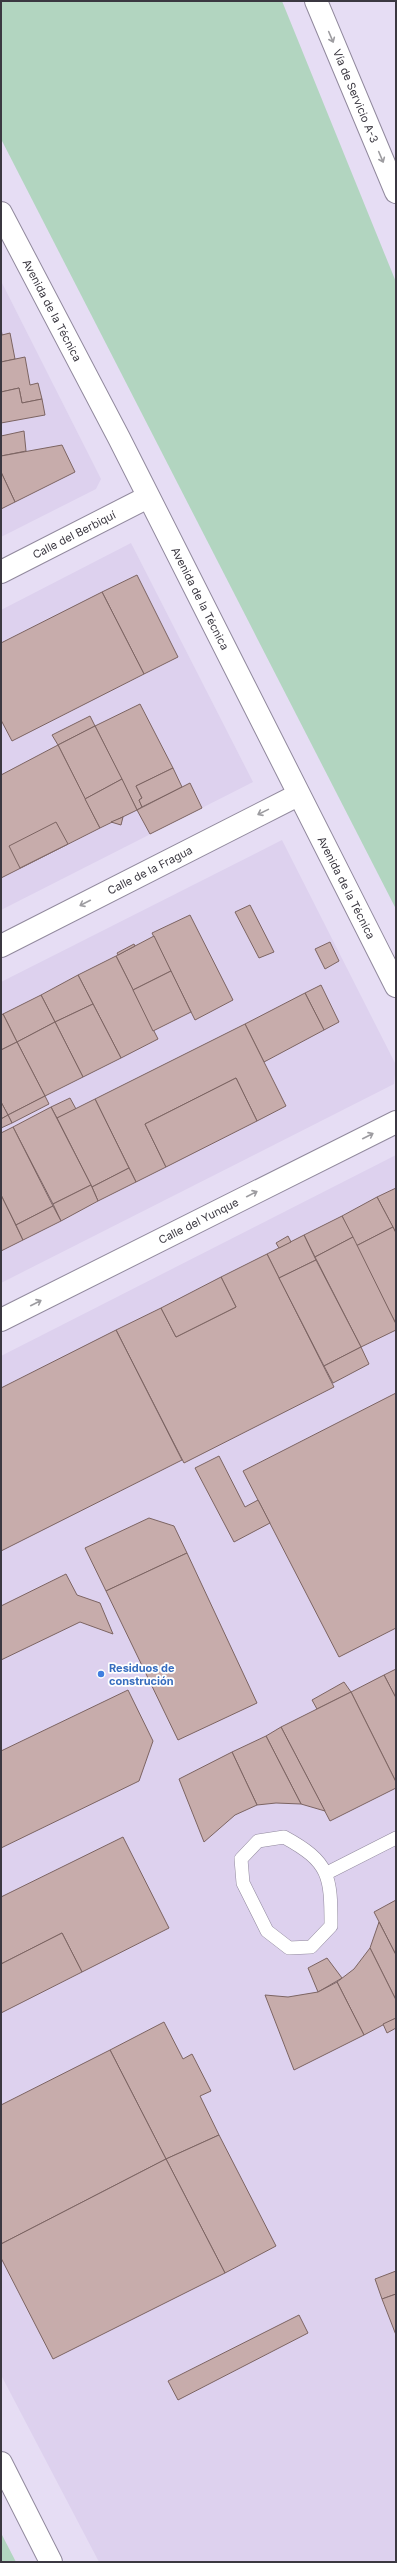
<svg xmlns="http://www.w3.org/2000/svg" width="397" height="2563" font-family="Inter,sans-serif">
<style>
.built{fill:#ddd1ee}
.green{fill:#b2d5c0}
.building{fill:#c7acab;stroke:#7c6462}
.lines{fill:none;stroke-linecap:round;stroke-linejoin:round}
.lane-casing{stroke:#91899d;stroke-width:14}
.street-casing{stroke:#91899d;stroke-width:24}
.secondary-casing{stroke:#91899d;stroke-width:24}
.lane{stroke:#fff;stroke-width:13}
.street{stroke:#fff;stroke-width:22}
.secondary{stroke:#fff;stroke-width:22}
.oneway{stroke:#9d9ca0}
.shop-dot{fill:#3f7fe0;stroke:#fff;stroke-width:1.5}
.labels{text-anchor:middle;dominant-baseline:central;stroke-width:3.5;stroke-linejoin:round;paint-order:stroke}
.street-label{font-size:11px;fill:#3b3841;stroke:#fff}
.shop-label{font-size:11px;font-weight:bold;fill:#366cbe;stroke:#fff;text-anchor:start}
</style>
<rect width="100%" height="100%" fill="#e6ddf4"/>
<!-- built -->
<g class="built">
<path d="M1,281L101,479L96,489L1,537Z"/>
<path d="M131,543L253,782L1,910V610Z"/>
<path d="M282,840L396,1065L394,1084L1,1283V982Z"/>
<path d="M396,1155V2562H99L1,2375V1356Z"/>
</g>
<!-- green -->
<g class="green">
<path d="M1,1H282L396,282V909L1,139Z"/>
<path d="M1,2533L16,2562H1Z"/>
</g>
<!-- building -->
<g class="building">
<path d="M1,328L2,335L10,333L15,359L1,362Z"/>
<path d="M25,357L30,385L38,383L42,399L22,403L19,388L1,392V362Z"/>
<path d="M19,388L22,403L42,399L45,415L1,423V392Z"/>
<path d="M24,431L26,451L1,456V436Z"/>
<path d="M62,445L75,472L15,502L1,472V456Z"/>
<path d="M1,472L15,502L1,509Z"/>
<path d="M137,575L178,657L144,674L102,592Z"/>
<path d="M102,592L144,674L12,741L1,720V643Z"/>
<path d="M140,704L173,768L136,786L142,798L139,800L142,807L137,810L95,726Z"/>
<path d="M90,716L95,726L58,745L52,735Z"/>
<path d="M95,726L122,779L85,799L58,745Z"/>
<path d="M58,745L100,828L1,878V775Z"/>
<path d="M173,768L182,787L142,807L139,800L142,798L136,786Z"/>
<path d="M122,779L137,810L100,828L85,799Z"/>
<path d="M190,783L202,808L150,834L137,810Z"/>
<path d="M123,817L121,825L111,822Z"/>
<path d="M56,822L68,844L20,868L9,846Z"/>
<path d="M250,905L274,952L259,958L235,912Z"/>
<path d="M190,915L233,1000L195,1020L152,933Z"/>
<path d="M154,936L171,971L133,990L116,956Z"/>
<path d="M330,942L339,961L325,969L315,949Z"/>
<path d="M134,944L135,946L118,955L117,953Z"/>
<path d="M116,956L158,1039L121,1058L78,975Z"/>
<path d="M171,971L191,1012L153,1031L133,990Z"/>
<path d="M78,975L93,1004L55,1022L41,995Z"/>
<path d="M321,985L339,1022L324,1030L305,993Z"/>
<path d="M305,993L324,1030L264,1062L245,1024Z"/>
<path d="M41,995L55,1022L17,1042L3,1014Z"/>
<path d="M93,1004L121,1058L83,1077L55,1022Z"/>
<path d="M3,1014L17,1042L1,1050V1015Z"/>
<path d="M55,1022L83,1077L45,1096L17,1042Z"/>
<path d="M245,1024L286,1106L257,1121L236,1078L145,1124L166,1167L136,1182L95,1099Z"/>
<path d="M17,1042L45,1096L8,1115L1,1102V1050Z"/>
<path d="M236,1078L257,1121L166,1167L145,1124Z"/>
<path d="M45,1096L49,1104L12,1123L8,1115Z"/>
<path d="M70,1098L76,1109L57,1118L51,1107Z"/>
<path d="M95,1099L129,1168L92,1187L57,1118Z"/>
<path d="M1,1102L8,1115L1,1119Z"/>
<path d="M51,1107L91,1185L53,1204L13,1127Z"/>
<path d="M8,1115L12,1123L1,1128V1119Z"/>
<path d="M13,1127L53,1206L16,1225L1,1195V1133Z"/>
<path d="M129,1168L136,1182L98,1201L92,1187Z"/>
<path d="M91,1185L98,1201L61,1221L53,1204Z"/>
<path d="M396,1188V1233L377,1197Z"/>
<path d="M1,1195L23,1240L1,1251Z"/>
<path d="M377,1197L393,1227L356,1246L342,1216Z"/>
<path d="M53,1206L61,1221L23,1240L16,1225Z"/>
<path d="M342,1216L353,1237L315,1257L304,1235Z"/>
<path d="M393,1227L396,1233V1324L356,1246Z"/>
<path d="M304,1235L316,1260L279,1278L267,1254Z"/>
<path d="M288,1236L291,1242L279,1248L276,1243Z"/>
<path d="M353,1237L396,1324V1330L361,1347L315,1257Z"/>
<path d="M267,1254L334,1387L184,1463L116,1330L161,1308L176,1337L236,1307L221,1277Z"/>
<path d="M316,1260L361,1347L324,1366L279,1278Z"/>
<path d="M221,1277L236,1307L176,1337L161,1308Z"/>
<path d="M116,1330L182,1460L1,1551V1388Z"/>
<path d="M361,1347L369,1364L333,1383L324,1366Z"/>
<path d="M396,1393V1628L339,1657L243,1471Z"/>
<path d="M219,1456L245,1507L258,1500L270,1523L234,1542L195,1468Z"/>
<path d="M149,1518L174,1526L187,1553L106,1591L85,1548Z"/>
<path d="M187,1553L257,1703L178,1740L106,1591Z"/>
<path d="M66,1574L77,1595L100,1603L113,1634L80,1622L1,1660V1606Z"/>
<path d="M396,1669V1698L384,1675Z"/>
<path d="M384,1675L396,1698V1782L351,1692Z"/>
<path d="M344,1682L351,1692L317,1709L312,1700Z"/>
<path d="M128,1690L153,1741L139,1781L1,1848V1751Z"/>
<path d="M351,1692L396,1782V1788L330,1821L281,1727Z"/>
<path d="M281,1727L325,1811L301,1804L266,1736Z"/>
<path d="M266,1736L301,1804L276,1803L257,1805L232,1752Z"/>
<path d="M232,1752L257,1805L235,1815L204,1842L179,1779Z"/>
<path d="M123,1837L169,1928L82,1972L62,1933L1,1964V1897Z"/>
<path d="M396,1900V1955L374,1912Z"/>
<path d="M379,1922L396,1955V2000L370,1948Z"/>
<path d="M62,1933L82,1972L1,2013V1964Z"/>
<path d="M370,1948L396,2000V2018L364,2035L337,1982L354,1969Z"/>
<path d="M327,1958L342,1978L318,1992L308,1968Z"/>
<path d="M337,1982L364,2035L294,2070L265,1995L288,1997L318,1992Z"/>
<path d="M396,2018V2028L387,2033L383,2024Z"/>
<path d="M164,2022L183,2059L192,2054L211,2091L200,2096L219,2135L166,2159L110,2050Z"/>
<path d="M110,2050L166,2159L1,2244V2105Z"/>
<path d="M219,2135L276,2246L225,2273L166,2159Z"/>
<path d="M166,2159L225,2273L53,2359L1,2258V2244Z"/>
<path d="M396,2271V2294L382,2299L375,2279Z"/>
<path d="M396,2294V2335L382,2299Z"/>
<path d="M299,2315L308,2333L178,2400L168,2381Z"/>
</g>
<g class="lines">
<!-- lane casing -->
<g class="lane-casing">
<g id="lane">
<path d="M284,1837C330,1862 331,1876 331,1926L311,1947L289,1948L267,1931L243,1883L241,1859L258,1841Z"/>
<path d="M327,1873L396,1838"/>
</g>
</g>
<!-- street casing -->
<g class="street-casing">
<g id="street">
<path id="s1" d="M1,213L119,438L396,986"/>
<path id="s2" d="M1,572L148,497"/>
<path id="s3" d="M1,946L298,795"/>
<path id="s4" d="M1,1320L396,1122"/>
<path d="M1,2463L51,2562"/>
</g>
</g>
<!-- secondary casing -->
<g class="secondary-casing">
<g id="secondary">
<path id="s5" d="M316,1L396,192"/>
</g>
</g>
<!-- lane -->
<use href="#lane" class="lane"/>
<!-- street -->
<use href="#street" class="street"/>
<!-- secondary -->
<use href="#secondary" class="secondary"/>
</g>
<!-- one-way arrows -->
<defs><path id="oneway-shaft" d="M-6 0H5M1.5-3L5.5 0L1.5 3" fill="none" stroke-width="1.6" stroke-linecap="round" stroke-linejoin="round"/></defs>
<g class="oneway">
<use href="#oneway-shaft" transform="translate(331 37) rotate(67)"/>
<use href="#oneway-shaft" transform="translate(381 157) rotate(67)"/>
<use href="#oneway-shaft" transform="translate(263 812) rotate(154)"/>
<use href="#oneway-shaft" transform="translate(85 903) rotate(153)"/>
<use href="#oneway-shaft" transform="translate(368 1136) rotate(-27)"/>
<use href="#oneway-shaft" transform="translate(252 1194) rotate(-27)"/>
<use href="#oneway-shaft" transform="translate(36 1303) rotate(-27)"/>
</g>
<!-- markers -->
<circle class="shop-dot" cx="101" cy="1674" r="4"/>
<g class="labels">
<!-- street labels -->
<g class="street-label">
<text stroke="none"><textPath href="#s5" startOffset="103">Vía de Servicio A-3</textPath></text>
<text stroke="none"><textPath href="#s1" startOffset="110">Avenida de la Técnica</textPath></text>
<text stroke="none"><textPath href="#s2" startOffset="82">Calle del Berbiquí</textPath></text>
<text stroke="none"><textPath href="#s1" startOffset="434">Avenida de la Técnica</textPath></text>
<text stroke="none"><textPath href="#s3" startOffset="167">Calle de la Fragua</textPath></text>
<text stroke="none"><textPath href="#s1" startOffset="758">Avenida de la Técnica</textPath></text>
<text stroke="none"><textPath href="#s4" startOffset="221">Calle del Yunque</textPath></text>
</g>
<!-- shop labels -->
<g class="shop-label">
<text x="109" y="1668">Residuos de<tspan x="109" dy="13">construción</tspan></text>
</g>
</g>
<!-- border -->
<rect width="397" height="2563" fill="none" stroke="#3b3841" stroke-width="4"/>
</svg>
